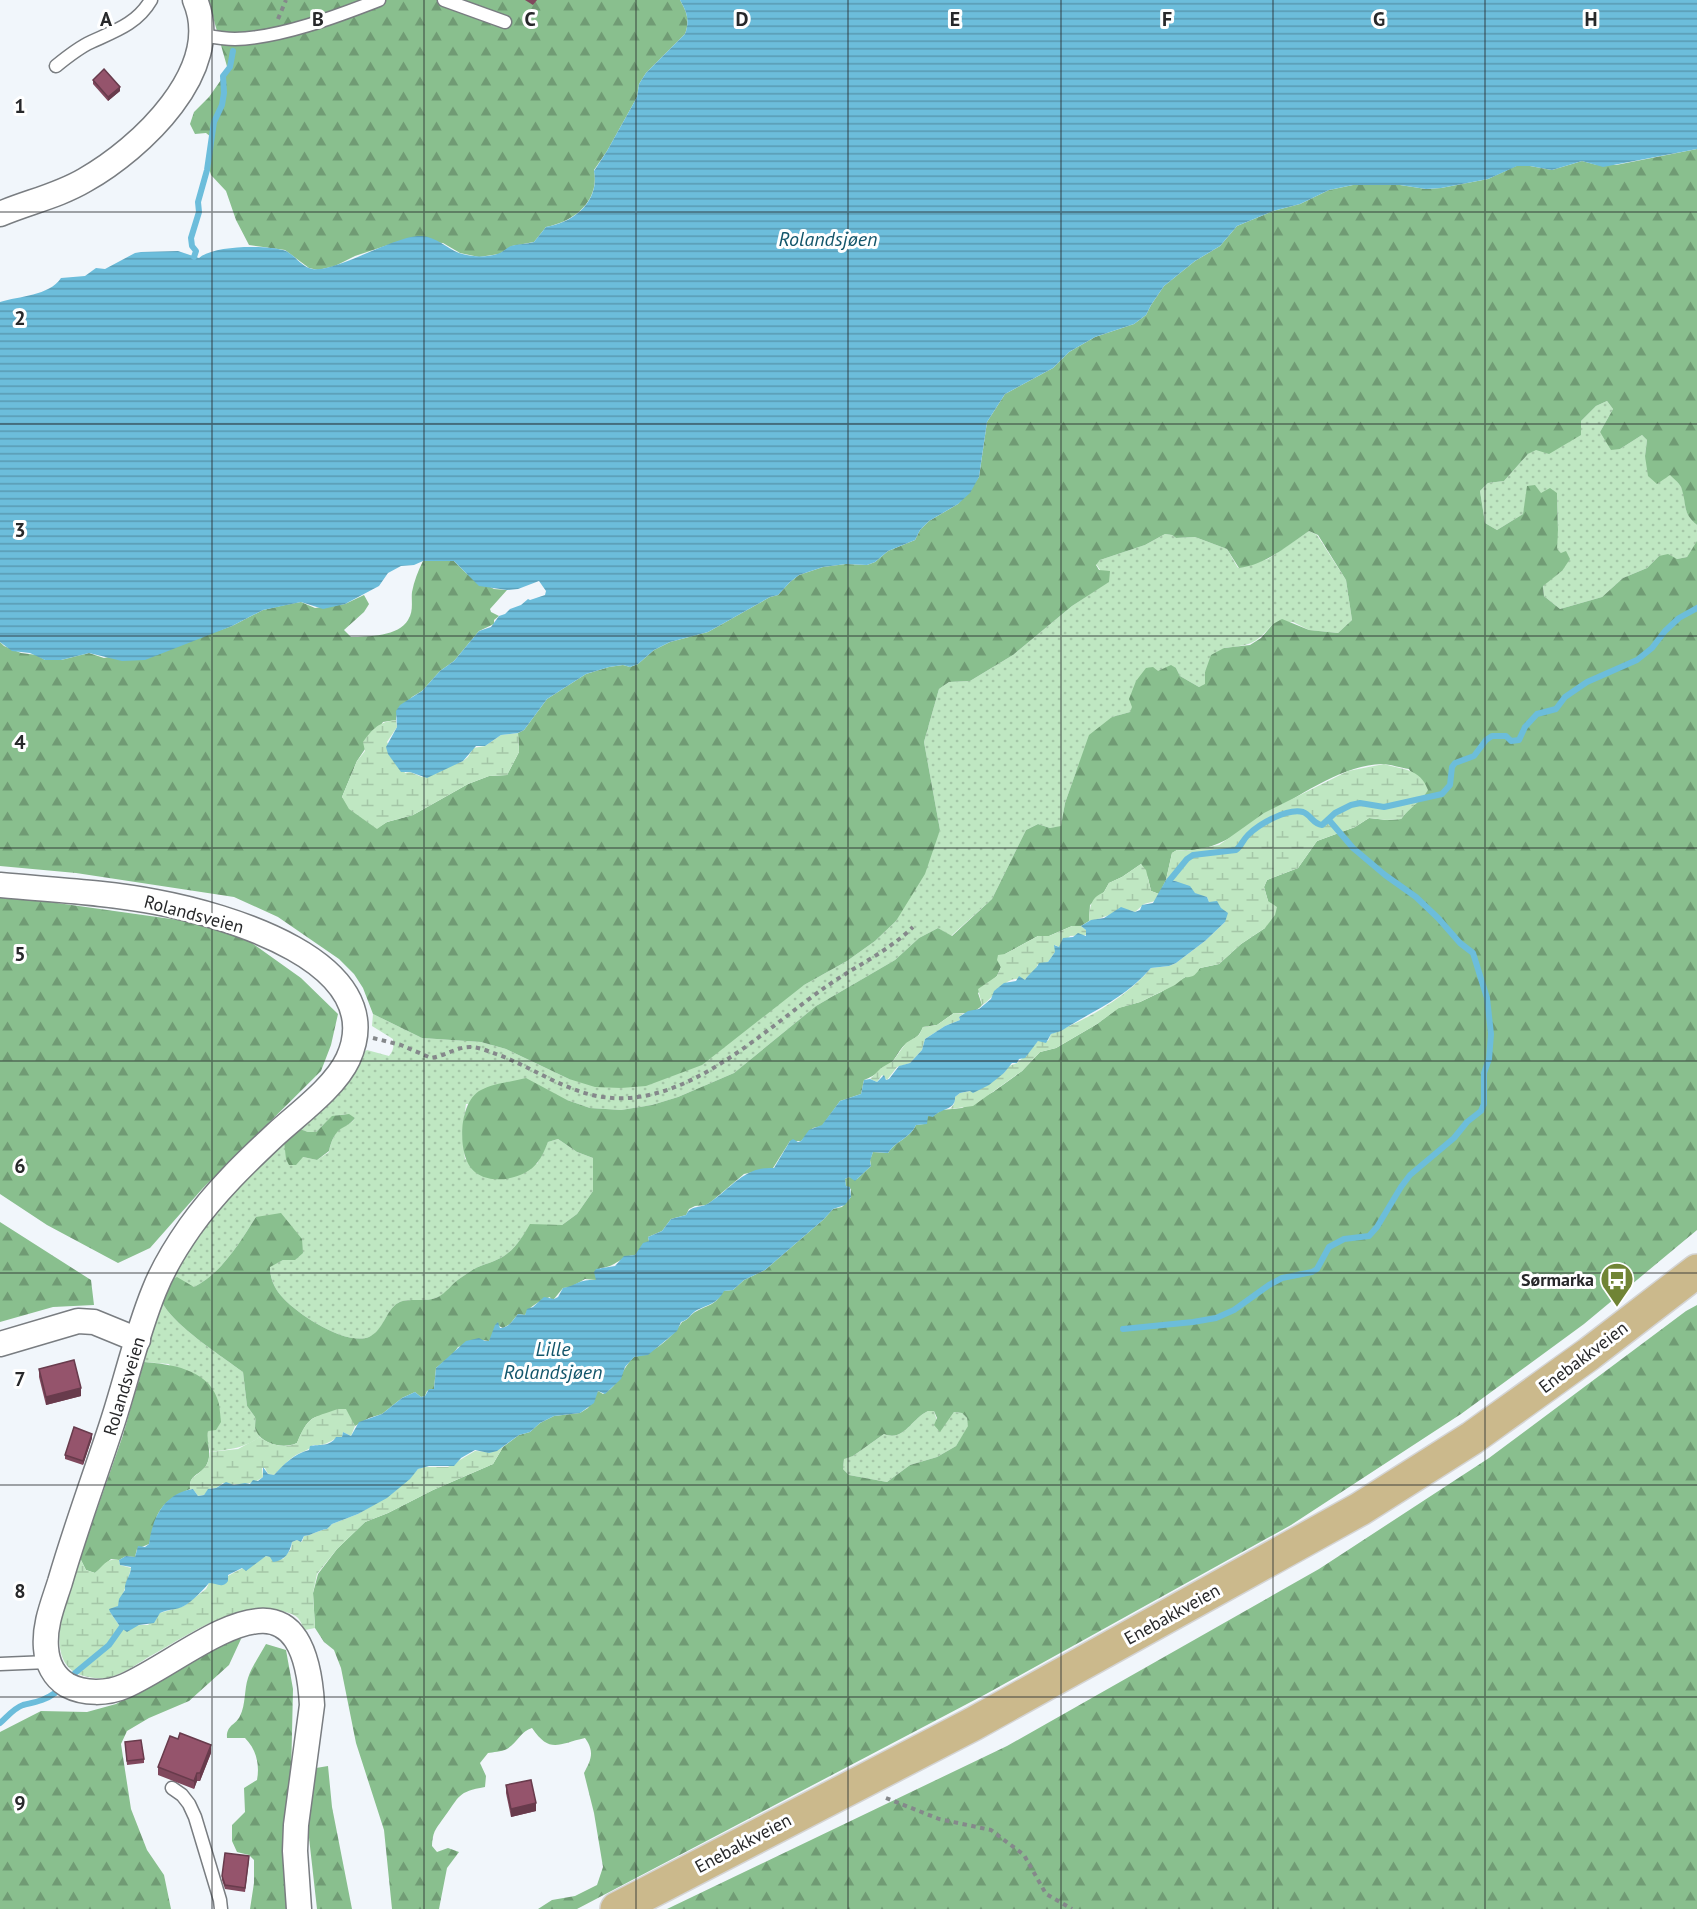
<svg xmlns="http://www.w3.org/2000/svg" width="1697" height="1909" font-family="'PT Sans',sans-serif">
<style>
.grass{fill:url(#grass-dots)}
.forest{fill:url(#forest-firs);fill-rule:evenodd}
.wetland{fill:url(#wetland-marsh)}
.water{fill:url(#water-rules)}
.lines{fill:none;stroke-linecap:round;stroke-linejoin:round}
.stream{stroke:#6cbddb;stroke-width:6}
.service-casing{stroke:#797d81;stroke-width:15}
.minor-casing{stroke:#797d81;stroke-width:27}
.primary-casing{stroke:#d4d4d4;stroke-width:36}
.path{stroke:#85888b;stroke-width:4;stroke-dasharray:4.5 4.5;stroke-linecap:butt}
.service{stroke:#fff;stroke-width:12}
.minor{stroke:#fff;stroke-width:24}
.primary{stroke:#cbb98c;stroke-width:33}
.wall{fill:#80485d}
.shaded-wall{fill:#683b4c}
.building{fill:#95546c;stroke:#683b4c;stroke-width:1.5}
.grid{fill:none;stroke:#27282a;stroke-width:1.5;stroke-opacity:0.55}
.labels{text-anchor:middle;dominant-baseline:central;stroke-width:6;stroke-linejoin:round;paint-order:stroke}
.street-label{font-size:18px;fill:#27282a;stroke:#fff}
.poi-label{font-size:18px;font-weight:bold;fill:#27282a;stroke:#fff;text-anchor:end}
.water-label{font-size:20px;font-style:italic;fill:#13566b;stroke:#fff}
.grid-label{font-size:20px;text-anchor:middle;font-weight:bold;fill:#27282a;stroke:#fff;stroke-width:6;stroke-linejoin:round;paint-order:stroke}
</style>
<defs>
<pattern id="grass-dots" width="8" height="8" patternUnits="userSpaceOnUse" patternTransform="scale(1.5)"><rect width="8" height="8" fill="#bfe7c2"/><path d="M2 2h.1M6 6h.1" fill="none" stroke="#a4c6a7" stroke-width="1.8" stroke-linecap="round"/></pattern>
<pattern id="forest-firs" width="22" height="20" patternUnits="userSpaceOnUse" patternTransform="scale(1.5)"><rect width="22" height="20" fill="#89bf8e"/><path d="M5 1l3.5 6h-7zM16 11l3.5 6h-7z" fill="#709b74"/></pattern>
<pattern id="wetland-marsh" width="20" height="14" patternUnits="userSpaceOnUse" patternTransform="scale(1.5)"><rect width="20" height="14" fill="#bfe7c2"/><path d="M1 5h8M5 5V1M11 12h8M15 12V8" fill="none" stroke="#a4c6a7"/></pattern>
<pattern id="water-rules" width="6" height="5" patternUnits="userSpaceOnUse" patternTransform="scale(1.5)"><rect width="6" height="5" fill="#6cbddb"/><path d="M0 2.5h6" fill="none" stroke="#599ab2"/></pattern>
</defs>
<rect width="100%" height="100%" fill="#f1f6fb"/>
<!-- grass -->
<g class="grass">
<path d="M1607,401L1613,409L1600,432L1620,449L1642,435L1647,440L1645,456C1657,465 1674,474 1681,487C1689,500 1679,510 1697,525V542L1687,557L1677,559L1659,556L1647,568L1623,578L1602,597L1560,609L1544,596L1543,585L1562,571L1561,553L1557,550L1556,540L1558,530L1557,493H1540L1526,499L1523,514L1497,530L1485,523L1480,491L1488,483L1504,481L1528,454L1581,421L1596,406Z"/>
<path d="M1309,531L1317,535L1346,580L1352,620L1338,633L1309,630L1293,622L1273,624C1254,645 1252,645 1224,648L1205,672V685L1199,687L1180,676L1176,668L1158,671L1130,712L1112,717L1076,772L1065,803L1061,827L1050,828L1038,824L1026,830L992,899L951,936L938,928L919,938L895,960L816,1006L734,1073L678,1097L652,1105L621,1110L590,1108L567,1100L466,1104L462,1133L465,1159L537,1164L548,1142L558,1139L577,1152L593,1158V1191L577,1214L562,1225H530C523,1236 515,1249 504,1256C495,1262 483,1264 474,1269C469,1272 464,1276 459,1279C452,1284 446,1294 438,1297C426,1303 407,1297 398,1303C385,1311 384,1331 369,1337C346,1346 299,1315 284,1299C275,1290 270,1279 270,1266L283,1260H295L256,1217C240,1242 221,1274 194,1287L170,1280L188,1246L242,1180L284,1141L303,1157L317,1160L329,1152C331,1142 334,1132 343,1127C349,1123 351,1124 355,1118C339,1108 327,1121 316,1132H308L297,1128L364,1052L367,1050L389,1056C394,1050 394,1046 393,1039L372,1026L373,1014L422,1038L481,1042L506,1049L569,1079L804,985L847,961L875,941L896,921L940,830L924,742L939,689L949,682L970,681L1013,655L1072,606L1108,582L1096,564L1100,560L1145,545L1165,534L1172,535L1176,538L1195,537L1227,549L1238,568L1268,559Z"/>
<path d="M161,1299C167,1321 223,1357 243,1372L247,1406L255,1417V1429L260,1437C242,1449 231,1449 210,1452L207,1439L208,1431L169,1364L144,1362Z"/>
<path d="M928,1411H934L940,1431L954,1412L962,1413L967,1418L969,1426L956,1446L937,1457L910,1465L887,1482L849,1475L843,1469L844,1458L853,1456L884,1434C904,1442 911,1419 928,1411Z"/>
</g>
<!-- forest -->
<g class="forest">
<path d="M205,0H680C687,12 690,21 685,34L646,73L639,84L637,97L631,108L607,151L594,170C600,201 574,222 546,227L534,242L512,246L499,254L479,257L460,253L443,243L400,241L355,256L335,266L318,270L309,268L285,250L249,245L236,220L226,191L211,175L207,161L211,137L206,133L195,134L190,124L194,112L209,97L228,70L213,17Z"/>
<path d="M1697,149V525C1682,513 1687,505 1682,490C1681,484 1674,479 1670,475L1657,484L1648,476L1645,456L1647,440L1642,435L1620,449L1611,450L1600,432L1613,409L1607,401L1596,406L1581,421V435L1549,454L1536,450L1528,454L1504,481L1488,483L1480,491L1485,523L1497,530L1523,514L1527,486L1535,485L1541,493L1550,488L1557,493L1558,530L1557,549L1561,553L1566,551L1570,559L1562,571L1543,586L1544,596L1560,609L1602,597L1623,578L1647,568L1659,556L1668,554L1677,559L1687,557L1697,541V1230L1584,1324L1461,1414L1291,1525L986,1694L577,1909H538L552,1900L575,1896L597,1885L603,1867L594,1813L584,1773C591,1760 595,1752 585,1738C558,1744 550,1754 532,1728C521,1731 517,1743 507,1749C501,1752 493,1752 488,1753L480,1763L486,1776L485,1787C457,1792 460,1796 445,1816C436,1829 433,1830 432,1846L437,1852L448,1848L459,1852L447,1868L439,1909H392L384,1830L356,1743L341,1668L334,1650L324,1642L315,1628L313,1593L318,1574L337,1549L365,1522L388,1513L433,1490L493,1464L503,1447L519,1435L530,1432L540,1423L554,1416L580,1413L588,1408L598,1391L603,1394C620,1386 621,1369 634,1357C653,1354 671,1339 682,1322C689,1320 690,1314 697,1311C710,1304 715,1306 723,1291L733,1290L744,1280L765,1270L824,1219L833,1209L842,1207L851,1197V1189L846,1186L845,1179L849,1177L857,1179L871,1166L870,1160L873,1152L888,1153C897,1140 909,1139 916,1125L924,1124L927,1122L926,1117L928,1116H933L942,1110L962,1108L993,1092L1022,1071L1040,1052L1056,1048L1097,1024L1118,1008L1140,1002L1161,992L1200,968L1219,964L1241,944L1265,928L1268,901L1264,887L1267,880L1298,868L1317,841L1355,827L1369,818L1387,820L1401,819L1408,810L1425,796L1409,769C1401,768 1390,764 1382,764C1338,765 1287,804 1250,826C1225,841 1207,853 1177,850L1172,853L1166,880L1159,894L1151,891L1148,878L1141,864L1122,877L1109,883L1104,892L1090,905L1089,921L1081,926H1072L1049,936H1038L1005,954L1000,964L1001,967L997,976L978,993L982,1005C976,1013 963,1014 954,1013L937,1025L923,1027C919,1037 915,1038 907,1043C900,1048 897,1056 892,1062C887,1067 871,1078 864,1080L861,1094L840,1101L822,1126L813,1128L801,1141H790L773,1168L744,1174L712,1201L706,1205L695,1206L689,1209L686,1215L671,1219L662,1231L648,1237L649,1241L635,1255C620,1256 617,1267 600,1268L596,1280L585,1279L571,1287L563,1288L554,1299L551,1300L550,1297C540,1301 529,1306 525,1315L518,1314L510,1324L503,1328L499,1326L489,1341L482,1340L458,1347L453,1354L436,1368L434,1389L427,1391L425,1396L421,1397L415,1392L402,1398L382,1414L369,1418L355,1426L348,1416C316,1416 311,1410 297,1443C284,1449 263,1445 256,1431C254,1427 256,1422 255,1417L247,1406L243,1372C223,1357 167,1321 161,1299L170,1280L177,1277L194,1287C221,1274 240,1242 256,1217L281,1213L302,1239L303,1253L295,1260H283L270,1267C270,1279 275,1290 284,1299C299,1315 346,1346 369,1337C384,1330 385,1311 398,1303C407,1297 426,1303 438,1297C446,1293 452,1284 459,1279C464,1276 469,1272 474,1269C483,1264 495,1262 504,1256C515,1249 523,1236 530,1224L562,1225L577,1214L593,1191V1158L577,1152L558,1139L548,1142C545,1149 542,1157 537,1163C524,1180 486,1187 471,1168C457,1150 459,1101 481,1090C494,1083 512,1082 526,1078L567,1100L590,1108L621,1110L652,1105L678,1097L734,1073L816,1006L895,960L919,938L938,928L952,936L992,899L1026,830L1038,824L1050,828L1061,826L1065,803L1089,735L1112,717L1130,712L1132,707L1129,699L1136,681L1146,668L1153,667L1158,671L1171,665L1176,668L1180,676L1199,687L1205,684V672L1211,655L1224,648L1250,645L1261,638L1273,624L1282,619L1309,630L1338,633L1352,620L1346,580L1318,535L1309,531C1287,546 1265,565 1239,568L1227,549L1195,537L1176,538L1172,535L1165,534L1145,545L1100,560L1096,565L1099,570L1110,571L1109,582L1072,606L1013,655L970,681L949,682L939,689L924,742L940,830L925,874L896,921L875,941L847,961L804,985L702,1065L646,1086L621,1088L595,1087L569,1079L506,1049L481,1042L422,1038L373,1014L363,988L354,974L339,959L278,917L234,897L76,873L0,866V642L4,646L21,653L37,655L45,660H61L89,653L104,658L200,637L232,626L263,610L285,605L301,602L315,608L345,604L364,595L369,604L364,612L344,630L351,637C368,637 399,636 408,620C414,611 411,601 412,592C414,581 418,571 423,561H454L467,574L494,589L507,590L490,609L491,612L499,616L494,620V624L479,631L454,661L440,671L422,691L412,697L396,716V720L383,722L357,761L342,797L377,828L387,822L413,815L468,784L489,776L507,775L519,752L518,733L524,730L547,699L586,674L609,667L623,665L630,667L638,664L654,650L670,642L708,632L770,597L778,595L790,582L799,575L823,567L846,564L867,565L875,562L888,551L915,540L920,530L929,521L958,504L979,477L987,422L1005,394L1053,368L1069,352L1095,337L1134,324L1146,315L1151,305L1164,286L1195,261L1220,246L1237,226L1273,211L1300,204L1329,190L1353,185H1400L1426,189L1441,188L1488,179L1516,166H1530L1552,170L1582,161L1597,165H1616ZM928,1411H934L937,1418L934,1425L940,1432L954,1412L962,1413L967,1418L968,1426L956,1446L937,1457L910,1465L887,1482L849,1475L843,1469L844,1459L853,1456L884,1434C904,1442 911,1419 928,1411Z"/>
<path d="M0,895L200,923L249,941L301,978L338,1014L331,1045L321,1071L203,1188L150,1248L118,1263L47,1225L0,1194Z"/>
<path d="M349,1114L355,1118C351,1123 349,1124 344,1127C334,1132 331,1142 329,1151L317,1160L303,1157L296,1165H289L286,1159L284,1141L297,1128L308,1132H316L332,1116Z"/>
<path d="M0,1222L91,1280L94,1305L53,1307L0,1322Z"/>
<path d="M1697,1305V1909H667L1007,1746L1319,1569L1489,1458L1686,1311Z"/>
<path d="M144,1362C170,1364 207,1369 217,1398C220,1405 220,1414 221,1422L216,1430L208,1431C206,1444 213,1454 206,1466C199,1476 189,1474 190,1489C158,1503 157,1512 149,1544L137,1549L135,1557L126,1556L119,1560L111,1559L95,1573L86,1570L80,1558L123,1435Z"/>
<path d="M226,1636L241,1639L229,1665L189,1701L149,1718L127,1731L121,1744L131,1809L147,1850L164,1875L171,1909H0V1732L41,1711L87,1712L116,1704L166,1676Z"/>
<path d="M266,1644L286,1650L293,1689L288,1909H250L254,1883V1860L249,1855L237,1852L232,1841V1825L245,1812L244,1788L257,1780C260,1764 256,1749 245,1738H227C226,1725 236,1725 240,1716C246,1704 244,1690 248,1678C252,1666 260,1655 266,1644Z"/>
<path d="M328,1766L332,1807L352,1909H317L306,1811L316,1768Z"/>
</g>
<!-- wetland -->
<g class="wetland">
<path d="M396,720L397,727L387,742L405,773L410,772L422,777L463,761L468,757L473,748L485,746L501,735L518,733L519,752L507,775L489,776L468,784L413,815L387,822L377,829L349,809L342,797L357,761L365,751L363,742C373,728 379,722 396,720Z"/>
<path d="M1384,764C1403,770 1420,768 1428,790C1422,801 1409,808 1401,819L1387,820L1369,818L1355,827L1317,841L1298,868L1267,880L1264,887L1268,901L1277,907L1275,915L1265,928L1241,944L1219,964L1200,968C1196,975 1192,978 1185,977L1175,985L1140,1002L1119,1008L1097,1024L1056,1048L1040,1052L1022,1071L973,1106L950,1109L954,1104L955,1097L960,1093L970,1091L1004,1073L1009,1066L1017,1063L1026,1055L1038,1041H1048L1051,1034C1086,1020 1126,998 1151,968L1169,966L1176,963L1205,941L1225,922L1221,908L1209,902L1207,897L1198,895L1175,881L1166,880L1172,853L1177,850L1187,851L1219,845L1264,813L1348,771Z"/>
<path d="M1141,864L1146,870L1151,891L1159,894L1155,901L1144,904L1135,912C1123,906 1104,919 1089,921C1090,907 1090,898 1104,892L1109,883L1122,877Z"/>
<path d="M1072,926H1081L1086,930V935L1070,936L1059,947L1055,945V952L1048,962L1037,965C1038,971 1028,974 1025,980C1005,973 996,997 982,1005L978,989L997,976L1001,967L997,960L998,955L1005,954L1038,936H1049Z"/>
<path d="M954,1013L963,1014L959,1017L960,1020L945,1026L925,1039L922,1050L910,1063L897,1067L887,1080L882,1075L877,1082L870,1079L881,1068L893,1061L906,1043L919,1035L923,1027L937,1025Z"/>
<path d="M338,1409H346L355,1426L351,1436L343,1432L342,1437C331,1438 330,1446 313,1445C308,1451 303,1451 296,1455C288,1460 281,1468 274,1475L268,1474L265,1468H262L263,1477C251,1486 237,1485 223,1483L216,1488H211L204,1495L198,1496L193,1489H190C189,1476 195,1478 202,1470C208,1466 209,1458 210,1452L238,1449L260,1437C270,1445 285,1449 297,1443C308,1416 312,1418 338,1409Z"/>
<path d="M503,1447L493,1464L433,1490L388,1513L365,1522L337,1549L317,1574L313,1593L315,1628L305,1630C302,1626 301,1621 298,1618C294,1613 279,1610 273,1610C260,1611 245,1610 232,1614C202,1624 174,1643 147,1658C136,1665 124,1673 111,1677C102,1680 93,1678 84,1676C37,1664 70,1587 80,1558L86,1570L95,1573C104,1565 106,1558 119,1560L120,1565L131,1568C130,1573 121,1602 118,1606C116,1609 112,1610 110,1612L121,1628L130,1630C135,1624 140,1625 148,1625L160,1613L184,1606L206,1589L209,1583L228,1581V1576C241,1568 253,1565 266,1556L283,1559L291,1549L292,1542L297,1540L302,1542L304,1536C313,1535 318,1530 327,1529L332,1524L358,1514L395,1491L418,1469L423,1467H448L475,1451L492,1452Z"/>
</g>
<!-- water -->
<g class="water">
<path d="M680,0H1697V149L1603,167L1582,161L1552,170L1530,166H1517L1488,179L1441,188L1426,189L1400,185H1353L1329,190L1300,204L1273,211L1237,226L1220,246L1195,261L1164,286L1151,305L1146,315L1134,324L1095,337L1069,352L1053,368L1005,394L987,422L979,477L970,493L958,504L929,521L920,530L915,540L888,551L875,562L867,565L846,564L823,567L799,575L790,582L778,595L770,597L708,632L670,642L654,650L638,664L630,667L623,665L609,667L586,674L547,699L524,730L518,733L501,735L485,746H476L463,761L427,778L410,772H401L388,754L386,747L397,727L396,711L400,705L422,691L440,671L454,661L479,631L491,627L499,616L505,614L510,609L521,605L528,599L530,600L545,595L546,591L539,581L518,589L507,590L479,586L454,561H423L414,565L401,566L388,573L379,586L345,604L323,609L301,602L263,610L232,626L145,660L122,661L89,653L61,660H45L30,653L12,651L0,642V302C19,296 49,296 61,278L85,276L96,268L105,269L135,253L141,252L178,251L199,258C214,245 264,245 283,250C292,252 300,265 309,268C330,277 395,234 422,236C436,237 447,248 459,253C471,257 488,258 500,253C504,251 507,248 511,246C518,244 527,244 534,242L546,227C574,223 600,201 594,171L607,151L631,108L637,97L639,84L646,73L685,34C690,21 687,12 680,0Z"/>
<path d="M1166,880L1175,881L1190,886L1195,893L1207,897L1209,902L1217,901L1221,908L1228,913L1225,922L1205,941L1176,963L1169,966L1151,968C1124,999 1094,1010 1061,1031L1051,1034L1046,1043L1038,1041L1025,1058L1019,1059L1017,1063H1012L1004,1073L989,1085L973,1093L970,1091L960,1093L955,1097C956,1110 941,1108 933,1117L928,1116L927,1124L916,1125C909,1139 897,1140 888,1153L873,1152L870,1161L871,1166L855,1181L849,1177L845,1179L846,1186L850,1187L851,1197L845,1205L833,1209L824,1219L765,1270L744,1280L733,1290L724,1291C718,1303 708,1305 697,1310C690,1314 689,1320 681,1322L677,1331L648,1355L634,1357L625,1367L621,1379L605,1394L598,1391L594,1403L580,1413L554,1416L540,1423L530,1432L519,1435L497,1451L489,1453L475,1450L461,1458L454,1466H429L418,1469L410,1479L387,1498L358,1514L332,1524L327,1529C318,1530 313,1535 304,1536L301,1542L297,1540L292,1542C290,1552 285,1561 273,1562L270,1557L266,1556L246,1571L242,1568L228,1575V1581C223,1589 216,1583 209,1583C204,1589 192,1602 184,1606C177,1610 168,1609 160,1613L154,1623L139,1625L127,1632L121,1628L110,1612L109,1609L118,1606L119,1599L125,1590C124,1581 131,1576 131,1567L120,1565L119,1560L126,1556L135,1557L138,1546L145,1547L149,1544C152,1519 164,1493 193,1489L198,1496L204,1495L208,1489L216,1488L226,1482L234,1485L245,1483L250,1484L253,1480L258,1481L263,1477V1467L268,1474L274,1475C284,1464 294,1454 309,1450L310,1446C320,1444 330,1447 336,1437H342L343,1432L351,1436L359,1422L382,1414L402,1398L415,1392L421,1397L425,1396L429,1389H434L436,1368L466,1341L479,1338L485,1341H489L495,1325L498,1322L500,1328C509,1328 513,1320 518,1314L525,1315L527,1309L533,1307L544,1297L554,1299L558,1297L563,1288C578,1285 578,1279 596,1280L594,1272L596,1269L615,1266L624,1256L635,1255L643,1243L649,1241L648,1237L662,1231L671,1219L686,1215C692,1204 700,1209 709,1203C731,1189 744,1166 774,1168L790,1141L793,1139L798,1142L801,1141L809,1130L822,1125L840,1101L861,1094L864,1080L870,1079L877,1082L884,1075L886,1080L889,1079L899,1066L910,1063L922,1050L925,1039L945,1026L960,1020L959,1017L968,1011L979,1009L991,999L994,991L1004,983L1016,981L1019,976L1025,980C1029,973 1036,970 1039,963L1048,962L1055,952L1054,945L1059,947L1063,938L1073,937L1078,933L1086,936V930L1081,926L1091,920L1104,918L1121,907L1135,912L1140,910L1142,905L1153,903Z"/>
</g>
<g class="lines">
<!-- stream -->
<g class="stream">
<path d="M194,257L196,251L192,246L191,238L199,212L198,202L207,170L214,122L222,105L224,93L223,76L230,67L233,51"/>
<path d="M1169,881L1187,859L1193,855L1236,850C1241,846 1243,840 1248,835C1259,824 1287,808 1303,812C1311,815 1313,824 1322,825L1335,813L1351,805L1360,803L1384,807L1442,794L1450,785L1452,767L1455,763L1474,756L1486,740L1492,736H1506L1511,741L1519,740L1525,727L1537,714L1556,709L1565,697L1587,682L1637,660L1652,648L1665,631L1679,618L1697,608"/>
<path d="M1123,1329L1193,1322L1216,1318L1234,1310L1269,1285L1282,1278L1312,1272L1317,1269L1329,1247L1344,1239L1369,1236L1377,1227L1401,1187L1410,1175L1454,1138L1467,1122L1481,1111L1484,1104V1073L1489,1059L1491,1034L1487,998L1473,953L1460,943L1438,918L1416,897L1385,875L1353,848L1329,820"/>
<path d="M75,1673L109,1645L121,1628"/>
<path d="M0,1723C7,1717 14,1708 23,1705C35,1702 44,1701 55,1693"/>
</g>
<!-- service casing -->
<g class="service-casing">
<g id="service">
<path d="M444,0L505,22"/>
<path d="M202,35C213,37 224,39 235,39C280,38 338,16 379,0"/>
<path d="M56,66C67,57 78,48 91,42C115,31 137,24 151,0"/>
<path d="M0,1664L48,1662"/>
<path d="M172,1788L182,1795L189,1804L195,1817L220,1900L221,1909"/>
</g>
</g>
<!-- minor casing -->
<g class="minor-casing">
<g id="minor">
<path d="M0,214C28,202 58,196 85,180C140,149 225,70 195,0"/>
<path d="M0,885C52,890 104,892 156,902C221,914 393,961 348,1059C335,1087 299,1113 276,1134C245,1163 215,1192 190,1227C176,1247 163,1268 154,1291C136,1335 126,1382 111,1427C94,1479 75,1530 60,1582C53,1604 44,1625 46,1648C47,1663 54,1677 67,1685C84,1694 107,1694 125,1686C196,1654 303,1547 312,1705L296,1825L295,1851L299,1909"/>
<path d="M0,1344L78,1321L94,1322L138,1340"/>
</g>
</g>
<!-- primary casing -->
<g class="primary-casing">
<path id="primary" d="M617,1909L973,1724L1360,1509L1472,1438L1589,1354L1697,1271"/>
</g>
<!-- path -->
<g class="path">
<path d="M278,19L286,0"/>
<path d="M373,1038L401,1045L431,1058C445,1056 456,1047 470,1047C479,1047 488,1051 496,1054C530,1066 561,1089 597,1096C682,1113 762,1031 827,986C857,965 886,953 913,927"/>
<path d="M886,1798L939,1819L991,1830L1024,1855L1046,1894L1072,1909"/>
</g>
<!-- service -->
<use href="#service" class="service"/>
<!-- minor -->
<use href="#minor" class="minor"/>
<!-- primary -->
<use href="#primary" class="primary"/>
</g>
<!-- wall -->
<g class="wall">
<path d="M525,0H537L533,5Z"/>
<path d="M93,80L120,91L108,101L93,84Z"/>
<path d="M39,1369L81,1396L46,1405L39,1377Z"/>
<path d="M92,1438L83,1465L65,1459V1455Z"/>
<path d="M125,1742L144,1759V1763L127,1765Z"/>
<path d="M211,1753L200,1781H197L194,1789L158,1775V1767Z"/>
<path d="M506,1785L536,1811L511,1817L506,1793Z"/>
<path d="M249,1860L245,1892L225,1889L222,1880V1876Z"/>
</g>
<!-- shaded-wall -->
<g class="shaded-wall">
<path d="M120,87V91L108,101V97Z"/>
<path d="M81,1388V1396L46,1405V1397Z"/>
<path d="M92,1434V1438L83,1465V1461Z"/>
<path d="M211,1745V1753L200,1781V1773Z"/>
<path d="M197,1773V1781L194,1789V1781Z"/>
<path d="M536,1803V1811L511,1817V1809Z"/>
</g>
<!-- building -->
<g class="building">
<path d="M104,69L120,87L108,97L93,80Z"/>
<path d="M74,1360L81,1388L46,1397L39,1369Z"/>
<path d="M74,1427L92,1434L83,1461L65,1455Z"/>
<path d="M180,1733L211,1745L200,1773H197L194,1781L158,1767L170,1736L178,1739Z"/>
<path d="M141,1740L144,1759L127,1761L125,1742Z"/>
<path d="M531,1780L536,1803L511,1809L506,1785Z"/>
<path d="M225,1853L249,1856L245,1888L225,1885L222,1876Z"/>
</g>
<!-- grid -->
<path class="grid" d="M212,0V1909M424,0V1909M636,0V1909M848,0V1909M1061,0V1909M1273,0V1909M1485,0V1909M0,212H1697M0,424H1697M0,636H1697M0,848H1697M0,1061H1697M0,1273H1697M0,1485H1697M0,1697H1697"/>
<!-- icons -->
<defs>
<g id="bus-pin" transform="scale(1.725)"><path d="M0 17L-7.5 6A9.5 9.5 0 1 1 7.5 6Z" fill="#708435" stroke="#fff"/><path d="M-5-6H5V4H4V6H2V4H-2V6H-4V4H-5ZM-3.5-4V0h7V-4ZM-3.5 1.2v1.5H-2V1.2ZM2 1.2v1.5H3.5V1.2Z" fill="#fff"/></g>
</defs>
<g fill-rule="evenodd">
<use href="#bus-pin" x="1617" y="1279"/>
</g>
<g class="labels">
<!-- street labels -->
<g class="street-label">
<text transform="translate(194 914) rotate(15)">Rolandsveien</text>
<text transform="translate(1583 1357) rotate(-37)">Enebakkveien</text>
<text transform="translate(124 1386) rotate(-73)">Rolandsveien</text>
<text transform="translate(1172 1614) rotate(-29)">Enebakkveien</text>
<text transform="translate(743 1843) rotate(-28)">Enebakkveien</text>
</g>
<!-- poi labels -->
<g class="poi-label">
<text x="1594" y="1279">Sørmarka</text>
</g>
<!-- water labels -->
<g class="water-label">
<text x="828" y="239">Rolandsjøen</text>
<text x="553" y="1349">Lille<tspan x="553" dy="23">Rolandsjøen</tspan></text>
</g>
</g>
<g class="grid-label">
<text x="106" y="26">A</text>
<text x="318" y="26">B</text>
<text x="530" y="26">C</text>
<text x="742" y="26">D</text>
<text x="955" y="26">E</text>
<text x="1167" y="26">F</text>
<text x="1379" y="26">G</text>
<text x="1591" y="26">H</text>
<text x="20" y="113">1</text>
<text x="20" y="325">2</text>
<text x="20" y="537">3</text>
<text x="20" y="749">4</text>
<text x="20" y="961">5</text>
<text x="20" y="1173">6</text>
<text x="20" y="1386">7</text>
<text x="20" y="1598">8</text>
<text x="20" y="1810">9</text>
</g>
</svg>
